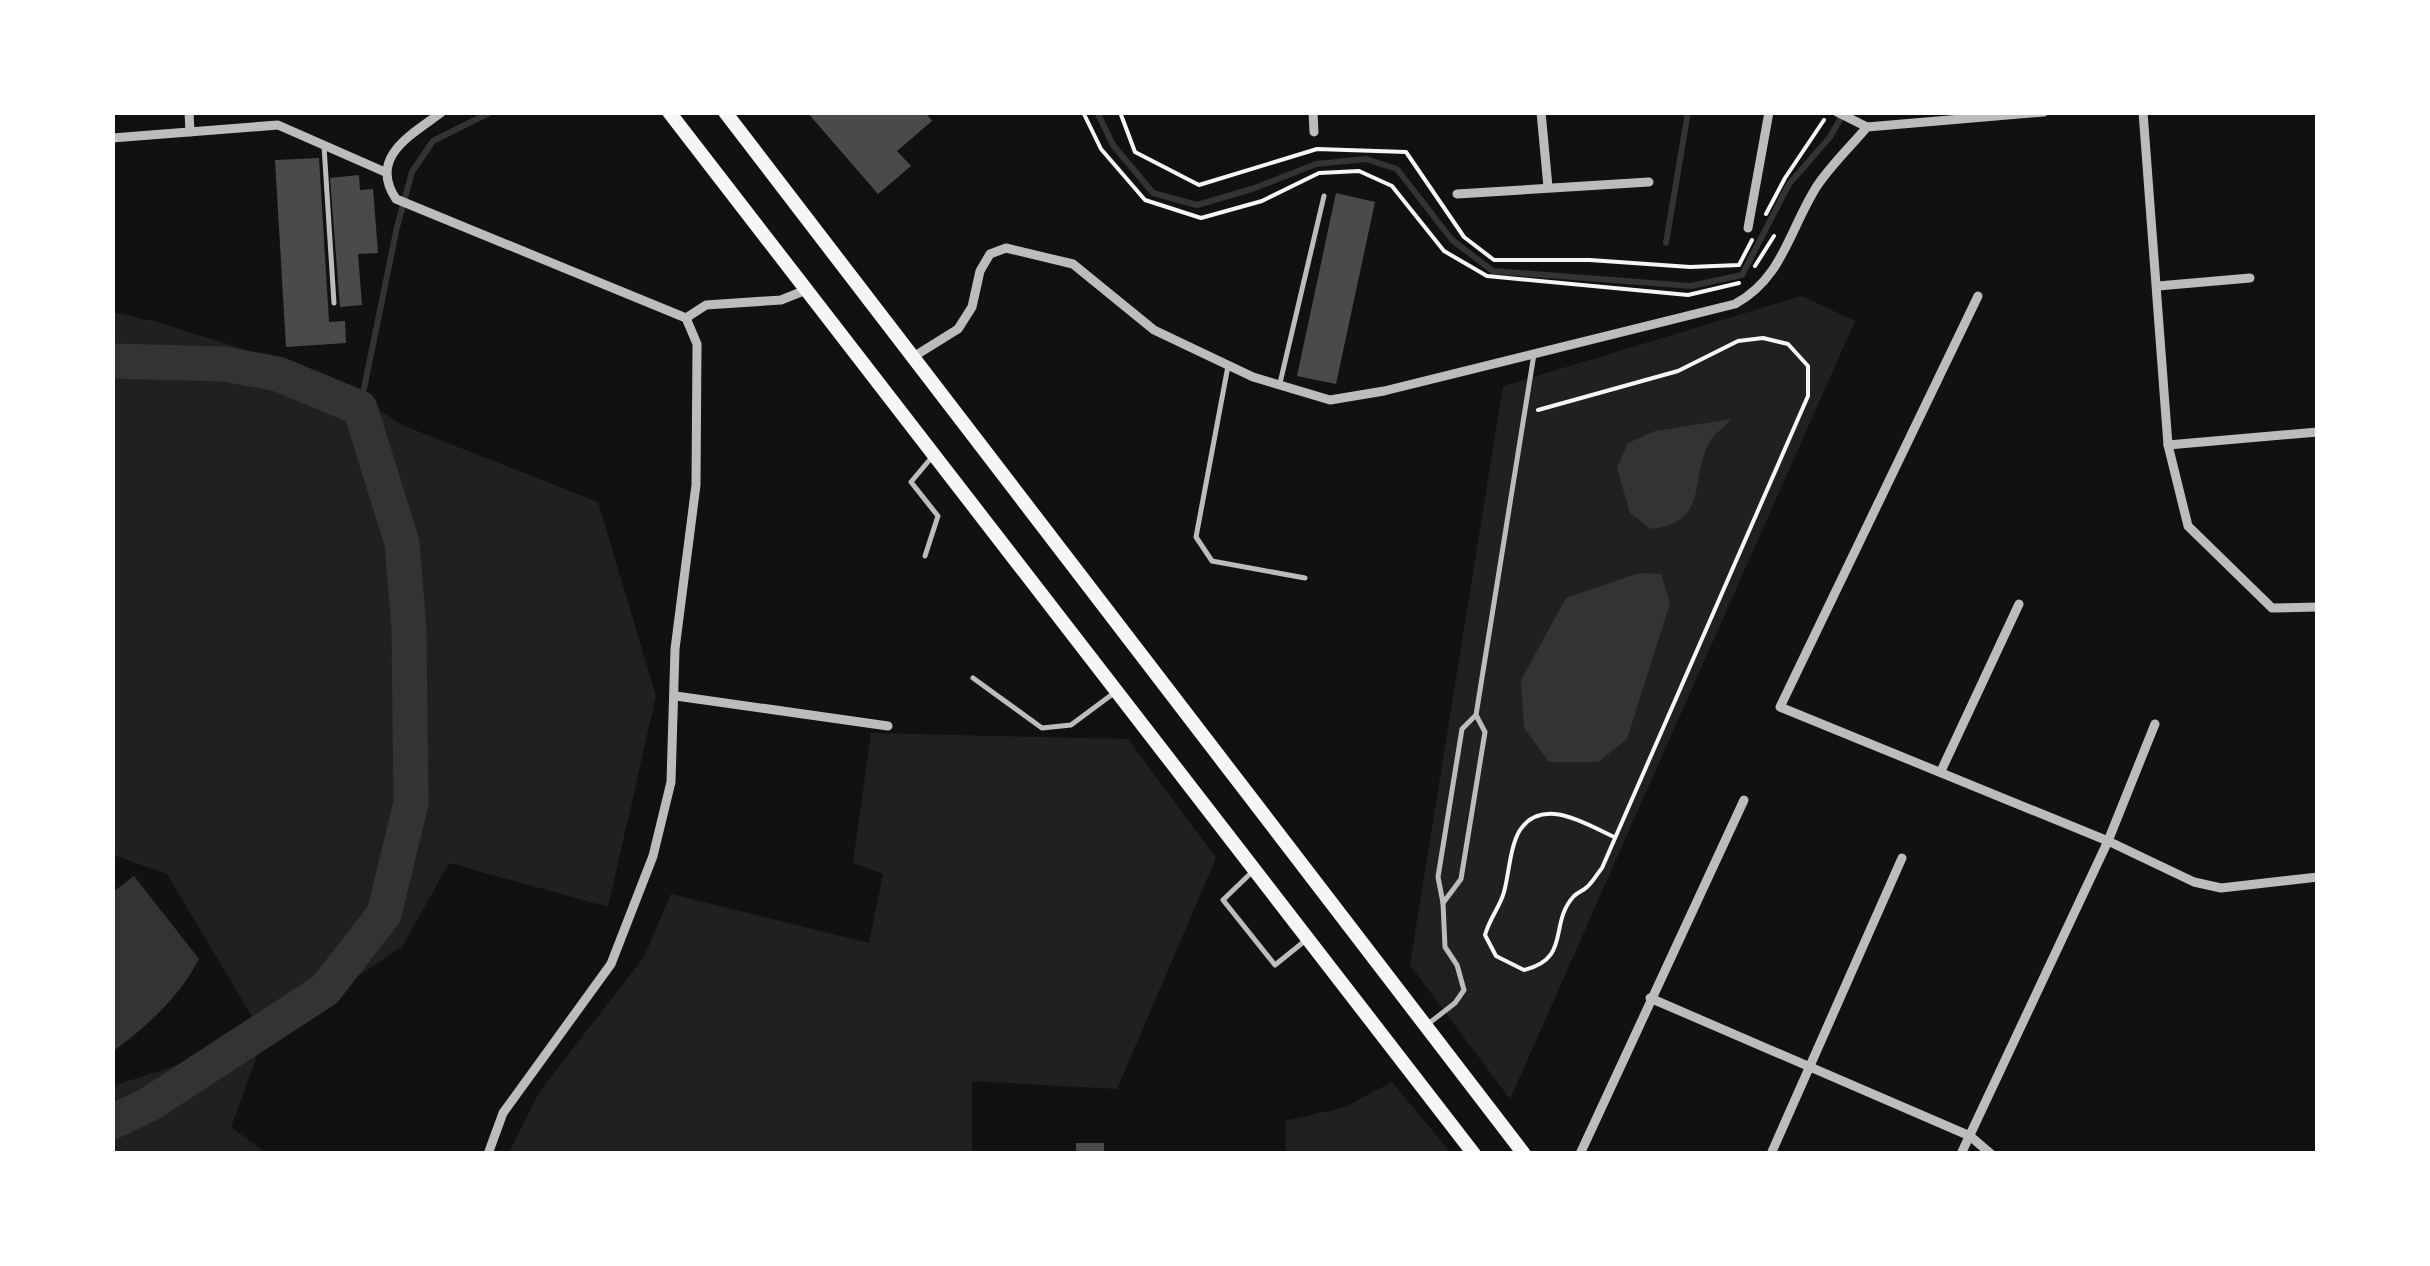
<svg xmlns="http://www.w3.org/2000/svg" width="2430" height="1266" font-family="'Titillium Web',sans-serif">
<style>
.green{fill:#202020}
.water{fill:#333}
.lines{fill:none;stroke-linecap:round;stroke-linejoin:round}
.stream{stroke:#333;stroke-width:6}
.river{stroke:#333;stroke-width:35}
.building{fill:#4a4a4a}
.path{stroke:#f5f5f5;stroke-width:4}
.service{stroke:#bcbcbc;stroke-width:5}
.minor{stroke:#bcbcbc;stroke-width:9}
.primary{stroke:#f5f5f5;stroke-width:14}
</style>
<rect width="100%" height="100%" fill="#111"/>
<!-- green -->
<g class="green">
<path d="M1802,296L1855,321L1510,1099L1410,965L1503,386Z"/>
<path d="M113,312L157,322L326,375L402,425L598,502L656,696L608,907L449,863L402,947L264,1037L231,1127L266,1153H113V1086L264,1037L167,874L113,855Z"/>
<path d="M871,733L1128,739L1216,858L1117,1089L972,1081V1153H509L540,1091L644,957L671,894L869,943L883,874L853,863Z"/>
<path d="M1392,1082L1451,1153H1286L1285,1121L1345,1107Z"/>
</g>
<!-- water -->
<g class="water">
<path d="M1732,419C1725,426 1714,434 1709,443C1689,482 1710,521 1651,529L1630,513L1617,468L1628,443L1655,431Z"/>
<path d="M1639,573L1661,574L1670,603L1627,739L1598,762H1549L1524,728L1521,680L1566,598Z"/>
<path d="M134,876L199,959C180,996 147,1027 113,1051V892Z"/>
</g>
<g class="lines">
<!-- stream -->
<g class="stream">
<path d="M1097,112L1113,145L1153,193L1197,205L1255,188L1316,164L1366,159L1397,169L1452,240L1493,271L1691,286L1742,275L1789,184L1830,137L1843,114"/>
<path d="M1666,243L1688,112"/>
<path d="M360,408L397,227L412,172L433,141L491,112"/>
</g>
<!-- river -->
<path class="river" d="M112,361L224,364L278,374L360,408L402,543L409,628L411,803L384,914L325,990L148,1105L112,1122"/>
</g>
<!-- building -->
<g class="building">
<path d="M807,112H925L932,121L897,151L911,166L878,194Z"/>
<path d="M319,158L329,322L345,321L346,343L286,347L275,160Z"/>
<path d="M359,175L360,190L373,189L378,253L358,254L362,305L340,307L330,178Z"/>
<path d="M1336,193L1375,202L1336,384L1297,376Z"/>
<rect x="1076" y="1143" width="28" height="11"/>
</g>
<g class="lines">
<!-- path -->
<g class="path">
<path d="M1083,112L1101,149L1145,200L1201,218L1262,201L1319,173L1359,171L1392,186L1444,251L1487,276L1688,295L1739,283"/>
<path d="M1120,112L1135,152L1199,185L1317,149L1406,152L1464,237L1494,260H1590L1690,267L1739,265L1752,240"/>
<path d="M1766,214L1785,178L1824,120"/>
<path d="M1755,266L1774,236"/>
<path d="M1538,410L1678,371L1738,341L1763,338L1788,344L1808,366V396L1602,868C1597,874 1593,882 1587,887C1583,891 1578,892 1574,896C1548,924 1572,958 1524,970L1496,956L1485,935C1490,917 1500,907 1504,892C1509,874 1510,846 1520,830C1543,796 1586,824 1614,837"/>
</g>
<!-- service -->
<g class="service">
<path d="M324,146L334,303"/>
<path d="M1228,366L1196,537L1212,561L1305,578"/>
<path d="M1280,383L1324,196"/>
<path d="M925,556L938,516L911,482L932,457"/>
<path d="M973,678L1042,728L1071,725L1114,693"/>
<path d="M1476,715L1485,732L1461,879L1443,903L1438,877L1462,729L1476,715L1534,354"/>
<path d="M1253,871L1223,900L1275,965L1306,940"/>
<path d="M1428,1024L1455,1003L1464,990L1457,965L1445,947L1443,903"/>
</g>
<!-- minor -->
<g class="minor">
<path d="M189,112L190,132"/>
<path d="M442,112C411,135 368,157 396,199L686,318"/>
<path d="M1313,112L1314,132"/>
<path d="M1541,112L1548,187"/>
<path d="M1837,112L1867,127"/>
<path d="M2143,112L2168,445L2188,526L2272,608L2318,607"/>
<path d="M112,138L278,125L385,172"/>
<path d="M1457,194L1649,182"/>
<path d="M1748,228L1769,112"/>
<path d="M2158,286L2250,278"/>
<path d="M1978,296L1780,707L2108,841L2194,882L2221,888L2318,877"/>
<path d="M686,318L706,305L781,300L806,290"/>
<path d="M913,357L958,329L972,307L980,271L990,254L1006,248L1073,264L1154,330L1253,377L1330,400L1384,391L1735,304C1783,278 1789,230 1817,186C1831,165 1851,146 1867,127L2044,112"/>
<path d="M2168,445L2318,432"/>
<path d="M676,696L888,726"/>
<path d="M1941,771L2019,604"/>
<path d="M1650,998L1970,1136L1991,1154"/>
<path d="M488,1154L503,1113L611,964L653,856L671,782L675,649L696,485L697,344L686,318"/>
<path d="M1580,1154L1744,800"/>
<path d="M1771,1154L1902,858"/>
<path d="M1961,1154L2108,841L2155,724"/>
</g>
<!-- primary -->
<g class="primary">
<path d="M669,112L1474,1154"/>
<path d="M725,112L1524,1154"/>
</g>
</g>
<!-- border -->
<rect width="2430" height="1266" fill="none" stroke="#ffffff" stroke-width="230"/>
</svg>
